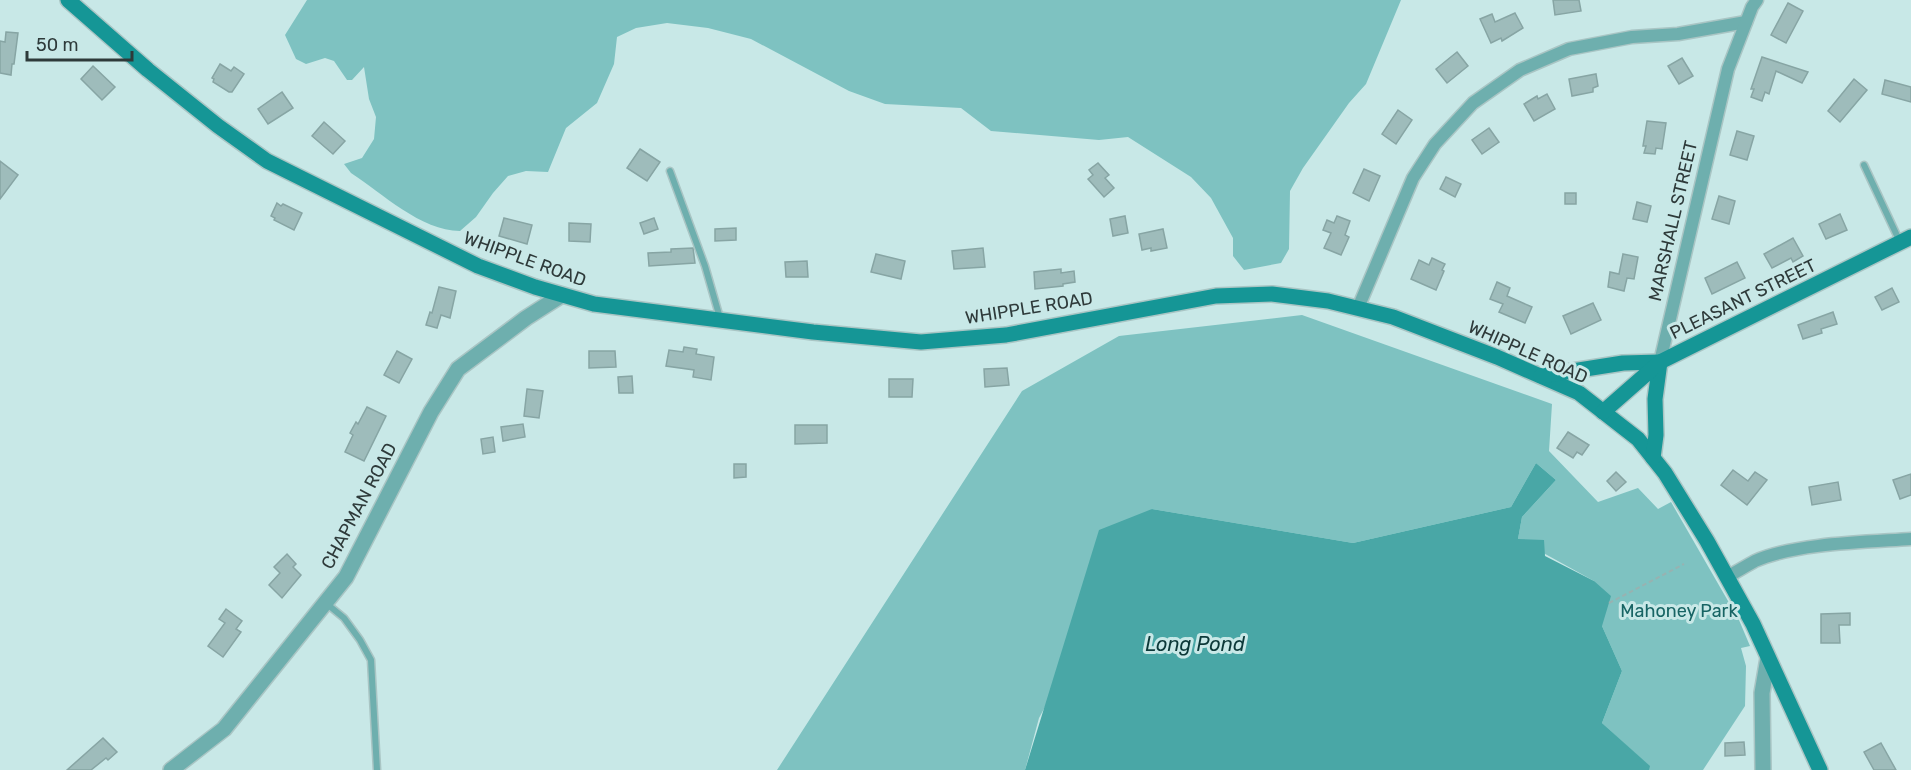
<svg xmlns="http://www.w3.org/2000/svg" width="1911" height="770" font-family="Rubik,sans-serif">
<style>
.green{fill:#7ec2c1}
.water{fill:#49a7a6}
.building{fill:#9ebcbb;stroke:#87a5a4;stroke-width:1.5}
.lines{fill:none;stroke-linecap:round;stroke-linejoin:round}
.service-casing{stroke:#a9c5c4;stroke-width:9}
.minor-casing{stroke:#a9c5c4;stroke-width:15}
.tertiary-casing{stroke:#a9c5c4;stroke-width:18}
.secondary-casing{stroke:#a9c5c4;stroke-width:18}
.path{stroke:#98b2b1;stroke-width:2;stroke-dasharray:4.5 3;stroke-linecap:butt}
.service{stroke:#6eafae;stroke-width:6}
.minor{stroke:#6eafae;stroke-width:12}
.tertiary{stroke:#6eafae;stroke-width:15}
.secondary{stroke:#159696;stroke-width:15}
.labels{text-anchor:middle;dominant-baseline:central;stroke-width:6;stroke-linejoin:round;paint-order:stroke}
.street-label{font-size:18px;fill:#2e3a3a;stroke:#c8e8e7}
.park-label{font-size:18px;fill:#176464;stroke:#c8e8e7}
.water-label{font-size:20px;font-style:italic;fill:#0b3838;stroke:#c8e8e7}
</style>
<rect width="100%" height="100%" fill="#c8e8e7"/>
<!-- green -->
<g class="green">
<path d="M307,0H1401L1366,84L1349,103L1303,168L1290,191L1289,249L1281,263L1244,270L1233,256V238L1211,198L1191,177L1128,137L1099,140L991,131L961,108L885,104L849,91L751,39L708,28L667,23L636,28L617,37L614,64L597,103L566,128L548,172L526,171L508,176L493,193L476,217L460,231C421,231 382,193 351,173L344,164L362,158L374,139L376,117L369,99L364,67L352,80H347L334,61L325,58L306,64L296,59L285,35Z"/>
<path d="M1302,315L1552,404L1549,451L1598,502L1638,488L1658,509L1671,502L1739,620L1750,646L1741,648L1746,666L1745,706L1703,770H1649V766L1602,723L1622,671L1602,626L1594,581L1518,539L1522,517L1556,480L1536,463L1511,507L1353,543L1152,509L1039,718L1025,770H777L1022,391L1119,336Z"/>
</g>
<!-- water -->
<path class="water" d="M1536,463L1556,480L1522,517L1518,539L1544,540L1545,556L1594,581L1611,596L1602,626L1622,671L1602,723L1650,766L1649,770H1025L1099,530L1152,509L1353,543L1511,507Z"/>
<!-- building -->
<g class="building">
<path d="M1553,0H1579L1581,11L1555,15Z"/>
<path d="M1788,3L1803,11L1786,43L1771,35Z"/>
<path d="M1515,13L1523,28L1502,41L1501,38L1491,43L1480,19L1492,14L1495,22Z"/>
<path d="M6,32L18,33L14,64H12L11,75L0,73V41L5,42Z"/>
<path d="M1457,52L1468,66L1447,83L1436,69Z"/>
<path d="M1762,57L1808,72L1802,83L1776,71L1769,94L1765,92L1762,101L1751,97L1754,89H1751Z"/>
<path d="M1682,58L1693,76L1679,84L1668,66Z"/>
<path d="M220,64L231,71L234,67L244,74L232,92H229L213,82L214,79L212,78Z"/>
<path d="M93,66L115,87L102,100L81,79Z"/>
<path d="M1596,74L1598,86L1593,88V92L1572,96L1569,79Z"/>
<path d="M1854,79L1867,90L1840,122L1828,111Z"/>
<path d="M1885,80L1911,87V102L1882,94Z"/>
<path d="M282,92L293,108L268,124L258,109Z"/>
<path d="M1547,94L1555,109L1534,121L1524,104L1537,96L1538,99Z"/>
<path d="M1398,110L1412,120L1396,144L1382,134Z"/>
<path d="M1647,121L1666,123L1662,149L1656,148L1655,154L1644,153L1646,146H1643Z"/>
<path d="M324,122L345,141L333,154L312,136Z"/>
<path d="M1489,128L1499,142L1482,154L1472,140Z"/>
<path d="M1737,131L1754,136L1747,160L1730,155Z"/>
<path d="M640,149L660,162L647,181L627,168Z"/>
<path d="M0,161L18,175L0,199Z"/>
<path d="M1098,163L1109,175L1105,178L1114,188L1104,197L1088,179L1093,175L1089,170Z"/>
<path d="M1364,169L1380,176L1369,201L1353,193Z"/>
<path d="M1446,177L1461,184L1455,197L1440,189Z"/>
<rect x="1565" y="193" width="11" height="11"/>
<path d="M1719,196L1735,201L1729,224L1712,219Z"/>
<path d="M1637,202L1651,206L1647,222L1633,219Z"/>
<path d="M277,203L281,206L283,204L302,213L294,230L274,220L275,218L271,216Z"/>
<path d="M1840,214L1847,230L1826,239L1819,224Z"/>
<path d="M1125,216L1128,233L1113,236L1110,219Z"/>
<path d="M1337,216L1350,221L1345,235L1349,237L1341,255L1324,248L1331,233L1323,230L1327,220L1334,223Z"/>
<path d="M504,218L532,225L527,244L499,236Z"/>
<path d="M654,218L658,229L644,234L640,223Z"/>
<path d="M569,223L591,224L590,242L569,241Z"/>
<path d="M736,228V240L715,241V229Z"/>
<path d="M1163,229L1167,248L1151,251V248L1142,250L1139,234Z"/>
<path d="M1793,238L1803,256L1793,262L1791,258L1772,268L1764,254Z"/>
<path d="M693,248L695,263L649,266L648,253L671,252V249Z"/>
<path d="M983,248L985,267L954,269L952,251Z"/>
<path d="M876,254L905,261L901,279L871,272Z"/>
<path d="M1623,254L1638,257L1634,279L1627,278L1624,291L1608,287L1610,272L1619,274Z"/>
<path d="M1432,258L1445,264L1442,270L1444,271L1436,290L1411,279L1419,260L1429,265Z"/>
<path d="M807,261L808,277H786L785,262Z"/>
<path d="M1737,262L1745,278L1712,294L1705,278Z"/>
<path d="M1061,269V273L1074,271L1075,282L1063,284V286L1035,289L1034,272Z"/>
<path d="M1497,282L1510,288L1507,296L1532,307L1525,323L1499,312L1503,304L1490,299Z"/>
<path d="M439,287L456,291L450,318L441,315L437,328L426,325L430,312L432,313Z"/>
<path d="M1892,288L1899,302L1882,310L1875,297Z"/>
<path d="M1593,303L1601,320L1571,334L1563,316Z"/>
<path d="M1833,312L1837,324L1821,329L1822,333L1803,339L1798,325Z"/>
<path d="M684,347L697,349L696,354L714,357L711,380L693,377L694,370L666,366L669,350L683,352Z"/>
<path d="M397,351L412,359L399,383L384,375Z"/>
<path d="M589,351H615L616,367L589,368Z"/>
<path d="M1007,368L1009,385L985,387L984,369Z"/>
<path d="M632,376L633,393H619L618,377Z"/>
<path d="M889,379H913L912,397H889Z"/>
<path d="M527,389L543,391L539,418L524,416Z"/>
<path d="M367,407L386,416L364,461L345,452L353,435L350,433L356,422L358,424Z"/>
<path d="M523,424L525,437L503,441L501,427Z"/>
<path d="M795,425H827V443L795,444Z"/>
<path d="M1568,432L1589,445L1582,455L1577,452L1573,458L1557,448Z"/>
<path d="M493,437L495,452L483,454L481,439Z"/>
<path d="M734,464H746V477L734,478Z"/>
<path d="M1733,470L1748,481L1755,472L1767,480L1747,505L1721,485Z"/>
<path d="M1616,472L1626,482L1616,491L1607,481Z"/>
<path d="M1911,474V495L1900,499L1893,480Z"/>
<path d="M1838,482L1841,500L1812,505L1809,487Z"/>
<path d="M287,554L296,564L293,567L301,575L282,598L269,585L280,573L274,567Z"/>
<path d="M226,609L242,621L236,629L241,632L223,657L208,646L225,623L219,619Z"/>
<path d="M1850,613V625H1839L1840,643H1821V614Z"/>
<path d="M103,738L117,752L108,760L106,758L91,770H67Z"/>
<path d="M1744,742L1745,755L1725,756V743Z"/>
<path d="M1881,743L1896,770H1874L1864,752Z"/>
</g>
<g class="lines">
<!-- service casing -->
<g class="service-casing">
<g id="service">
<path d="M1864,165L1900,242"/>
<path d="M670,171L705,266L720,318"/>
<path d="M327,604L344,618L360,640L371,660L377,770"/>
</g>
</g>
<!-- minor casing -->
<g class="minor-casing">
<g id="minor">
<path d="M1358,308L1413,178L1435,144L1473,103L1520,70L1569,49L1632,37L1678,34L1746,22"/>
<path d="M1660,362L1728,69L1752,7L1757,0"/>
<path d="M1727,577C1736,572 1746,566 1755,561C1796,543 1866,542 1911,539"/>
</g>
</g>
<!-- tertiary casing -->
<g class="tertiary-casing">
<g id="tertiary">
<path d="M171,770L224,729L346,577L431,412L458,369L526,318L562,295"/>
<path d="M1763,770L1762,693L1768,658"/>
</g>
</g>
<!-- secondary casing -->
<g class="secondary-casing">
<g id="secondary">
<path d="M68,0L148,70L218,126L267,161L478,266L535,287L594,304L813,332L921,342L1006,335L1216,296L1272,294L1328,301L1393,317L1497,357L1579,393L1638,439L1665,473L1707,541L1753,624L1820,770"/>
<path d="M1541,376L1623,363L1660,362L1655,399L1656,435L1653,458"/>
<path d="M1603,412L1660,362L1911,237"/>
</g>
</g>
<!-- path -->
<path class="path" d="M1609,603L1684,564"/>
<!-- service -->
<use href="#service" class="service"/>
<!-- minor -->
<use href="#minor" class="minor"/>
<!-- tertiary -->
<use href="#tertiary" class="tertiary"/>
<!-- secondary -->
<use href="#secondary" class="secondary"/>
</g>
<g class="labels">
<!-- street labels -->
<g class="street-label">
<text transform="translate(1673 221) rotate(-77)">MARSHALL STREET</text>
<text transform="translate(525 259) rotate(20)">WHIPPLE ROAD</text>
<text transform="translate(1743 299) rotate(-26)">PLEASANT STREET</text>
<text transform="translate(1029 308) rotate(-9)">WHIPPLE ROAD</text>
<text transform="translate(1528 352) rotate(24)">WHIPPLE ROAD</text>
<text transform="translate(359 506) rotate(-62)">CHAPMAN ROAD</text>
</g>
<!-- park labels -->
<g class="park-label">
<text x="1679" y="611">Mahoney Park</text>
</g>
<!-- water labels -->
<g class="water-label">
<text x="1195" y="644">Long Pond</text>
</g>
</g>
<!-- scale -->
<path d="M27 51v9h105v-9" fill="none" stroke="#2e3a3a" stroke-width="3"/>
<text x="36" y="51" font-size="18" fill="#2e3a3a" stroke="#c8e8e7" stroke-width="4.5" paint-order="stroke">50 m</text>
</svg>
